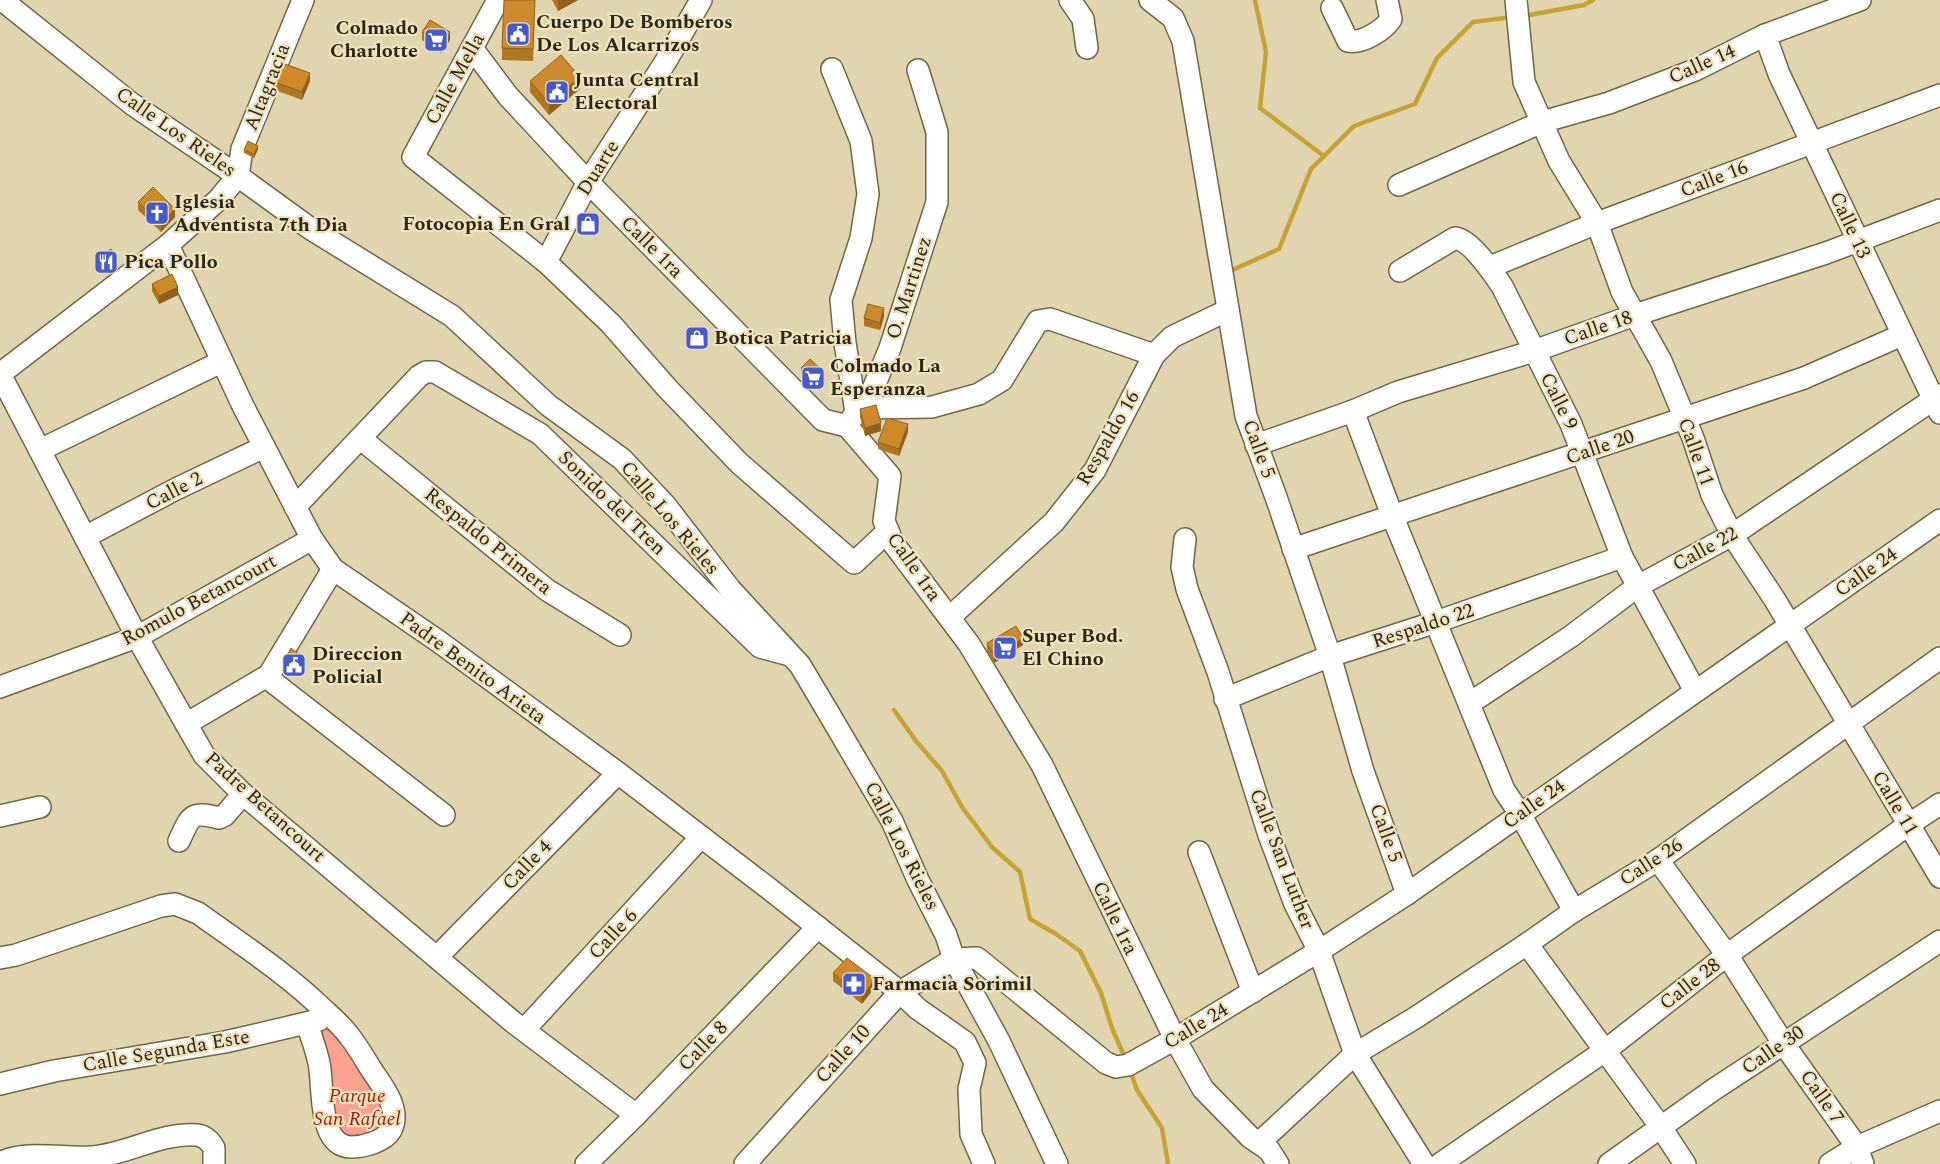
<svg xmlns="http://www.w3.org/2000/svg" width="1940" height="1164" font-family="Spectral,serif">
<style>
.green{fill:#fca18f}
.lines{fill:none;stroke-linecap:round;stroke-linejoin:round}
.stream{stroke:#c6a433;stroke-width:4.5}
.minor-casing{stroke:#716644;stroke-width:24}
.minor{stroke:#fff;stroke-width:21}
.wall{fill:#af7724}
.shaded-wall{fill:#8f611d}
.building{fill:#cc8a2a;stroke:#8f611d}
.labels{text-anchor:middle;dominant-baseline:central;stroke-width:4.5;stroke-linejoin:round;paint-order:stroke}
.poi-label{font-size:20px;font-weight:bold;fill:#2b2618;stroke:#efe2bd;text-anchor:start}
.street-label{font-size:20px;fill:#2b2618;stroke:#efe2bd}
.park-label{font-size:20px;font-style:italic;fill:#9a1e0a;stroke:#efe2bd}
</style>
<rect width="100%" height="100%" fill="#e1d5b0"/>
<!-- green -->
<path class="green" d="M326,1027H333L383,1093L386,1124L356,1141L339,1139L318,1029Z"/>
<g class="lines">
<!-- stream -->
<g class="stream">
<path d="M1255,0L1266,52L1260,108L1324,156"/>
<path d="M1529,15L1584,5L1593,0"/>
<path d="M1228,272L1279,249L1311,169L1354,126L1415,104L1437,58L1473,22L1513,17"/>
<path d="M894,710L916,741L942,771L962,807L992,847L1020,872L1030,919L1056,934L1080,951L1101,993L1112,1028L1126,1060"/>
<path d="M1130,1070L1137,1090L1162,1128L1168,1164"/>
</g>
<!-- minor casing -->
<g class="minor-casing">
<g id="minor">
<path d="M2,0L132,104L238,176L311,229L452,316L548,405L622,459L666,506L730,589L800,665L828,712L892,821L918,880L946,935L954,959L999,1041L1057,1164"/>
<path d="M498,0L413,157L546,262L611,324L667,388L739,463L854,563L888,531"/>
<path d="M1070,0L1083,19L1087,48"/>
<path d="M1150,0L1173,18L1183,41L1246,416L1276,497L1330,656L1363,771L1407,894"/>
<path d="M1516,0L1524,82L1559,161L1597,223L1622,292L1661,361L1693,438L1712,495L1732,535L1775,600L1940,877"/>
<path d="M1332,8L1348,41C1362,44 1384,30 1391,19L1387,0"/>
<path d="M1765,35L1779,74L1940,413"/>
<path d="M472,48L508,96L588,182L823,420L847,426L890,476L884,521L893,543L969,644L1042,765L1175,1039L1203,1089L1250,1137L1269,1150L1278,1164"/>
<path d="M832,69L861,141L868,194L861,238L841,300L845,343L856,412"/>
<path d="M238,176L242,149L303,0"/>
<path d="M1399,185L1542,122L1609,103L1695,70L1765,35L1860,0"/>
<path d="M168,245L243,406L312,539L333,569L438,641L618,773L772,891L900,992L918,1009L965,1042L975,1063L969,1089L971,1134L984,1164"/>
<path d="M546,262L588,182L666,61L701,0"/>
<path d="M1490,267L1597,223L1940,95"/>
<path d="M1400,271L1455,238C1471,240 1493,273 1502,286L1571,424L1622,557L1695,691"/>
<path d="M0,374L137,637L189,729L204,755L243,794L513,1022L636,1115"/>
<path d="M0,374L168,245L218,200L238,176"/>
<path d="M865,408L890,348L937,202V132L918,70"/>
<path d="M1353,411L1392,515L1504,790L1520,814L1574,911"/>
<path d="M847,426L856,412L865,408L932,407L979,394L1002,380L1038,321L1050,319L1154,355"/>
<path d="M361,439L547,590L620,635"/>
<path d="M1256,445L1353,411L1398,392L1534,351L1635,315L1826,253L1940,210"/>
<path d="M40,450L221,362"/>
<path d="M295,507L419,376L426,372H435L540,434L760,647L790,655"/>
<path d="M85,537L176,489L264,447"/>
<path d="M1185,539L1182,567L1187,589L1218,672L1269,835L1295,904L1319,951L1355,1054L1424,1164"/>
<path d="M1293,549L1804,378L1902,335"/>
<path d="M333,569L269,675L274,683L444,815"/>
<path d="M950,617L1054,522L1095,470L1154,355L1172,337L1228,310"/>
<path d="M0,687L137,637L312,539"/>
<path d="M1225,699L1330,656L1436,622L1622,557"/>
<path d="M1470,703L1570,637L1638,586L1732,535L1940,395"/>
<path d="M186,724L269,675"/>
<path d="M0,816L40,807"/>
<path d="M179,841C191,815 191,811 219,818L225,815L243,794"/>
<path d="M1199,852L1253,992"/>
<path d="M1658,860L1727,955L1783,1043L1857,1147L1863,1164"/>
<path d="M1527,944L1660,1126L1685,1164"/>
<path d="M437,957L618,773"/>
<path d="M0,958L16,955L161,906L175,904L198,913C241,944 286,973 324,1010C333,1018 343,1027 350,1037C359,1048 365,1060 373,1072C384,1088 401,1110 391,1130C384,1142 363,1147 351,1147C317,1146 324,1086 319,1063C316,1049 311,1036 307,1023"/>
<path d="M524,1030L701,837"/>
<path d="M0,1084L54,1071L225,1042L319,1020"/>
<path d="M1259,1143L1355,1054L1415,1018L1527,944L1574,911L1658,860L1940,658"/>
<path d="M0,1163C24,1150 64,1159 91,1157C127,1155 160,1132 197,1135C205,1136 210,1141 214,1148V1164"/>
<path d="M586,1164L636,1115L818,927"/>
<path d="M745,1164L900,992L954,959L977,958L1106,1063L1116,1067L1128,1065L1175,1039L1319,951L1407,894L1940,520"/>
<path d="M1440,1164L1606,1050L1727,955L1908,825L1940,804"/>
<path d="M1609,1164L1713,1090L1940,941"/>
<path d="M1830,1164L1857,1147L1940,1111"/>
</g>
</g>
<!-- minor -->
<use href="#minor" class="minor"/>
</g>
<!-- wall -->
<g class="wall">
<path d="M535,0L533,61L502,60V48Z"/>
<path d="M552,0H578L558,11Z"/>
<path d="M422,32L450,40L441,53L422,40Z"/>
<path d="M310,81L302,100L275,90V82Z"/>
<path d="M530,81L580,89L549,115L530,92Z"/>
<path d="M258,149L254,158L244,153V150Z"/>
<path d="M138,202L175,217L161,232L138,210Z"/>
<path d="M594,218V231L580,225V221Z"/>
<path d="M96,258L117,262L102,271L96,262Z"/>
<path d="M152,284L178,295L159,304L152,291Z"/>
<path d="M884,316L880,330L864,326V318Z"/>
<path d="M690,335L705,337L695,345L690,339Z"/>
<path d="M801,368L825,381L816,390L801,376Z"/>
<path d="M860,409L881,431L865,436L860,417Z"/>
<path d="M908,432L899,456L878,449V442Z"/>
<path d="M987,643L1023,645L994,663L987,651Z"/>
<path d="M283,663H305L295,676L283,667Z"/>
<path d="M833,973L875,987L862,1004L833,981Z"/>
</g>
<!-- shaded-wall -->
<g class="shaded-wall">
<path d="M558,0H578L558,11Z"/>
<path d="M450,32V40L441,53V45Z"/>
<path d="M310,73V81L302,100V92Z"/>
<path d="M580,77V89L549,115V103Z"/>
<path d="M258,146V149L254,158V154Z"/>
<path d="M175,209V217L161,232V224Z"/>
<path d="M117,258V262L102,271V267Z"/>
<path d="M178,287V295L159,304V296Z"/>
<path d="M884,308V316L880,330V323Z"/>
<path d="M705,333V337L695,345V341Z"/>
<path d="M825,373V381L816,390V383Z"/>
<path d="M881,423V431L865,436V428Z"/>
<path d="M908,424V432L899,456V449Z"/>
<path d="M1023,638V645L994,663V655Z"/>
<path d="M305,659V663L295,676V672Z"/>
<path d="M875,979V987L862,1004V997Z"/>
</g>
<!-- building -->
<g class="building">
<path d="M504,0H535L533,49L502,48Z"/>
<path d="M430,20L450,32L441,45L422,32Z"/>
<path d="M561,55L580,77L549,103L530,81Z"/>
<path d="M282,63L310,73L302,92L275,82Z"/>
<path d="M248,141L258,146L254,154L244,150Z"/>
<path d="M153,187L175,209L161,224L138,202Z"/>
<path d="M584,213L594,218V227L580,221Z"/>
<path d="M111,249L117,258L102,267L96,258Z"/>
<path d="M172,274L178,287L159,296L152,284Z"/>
<path d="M868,304L884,308L880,323L864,318Z"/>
<path d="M700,327L705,333L695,341L690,335Z"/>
<path d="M810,359L825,373L816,383L801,368Z"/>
<path d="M876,405L881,423L865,428L860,409Z"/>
<path d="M887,418L908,424L899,449L878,442Z"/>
<path d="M1016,626L1023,638L994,655L987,643Z"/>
<path d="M291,648L305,659L295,672L283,663Z"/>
<path d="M847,958L875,979L862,997L833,973Z"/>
</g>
<!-- icons -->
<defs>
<g id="civic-square" transform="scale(1.25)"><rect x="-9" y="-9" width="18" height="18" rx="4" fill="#4659ce" stroke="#efe2bd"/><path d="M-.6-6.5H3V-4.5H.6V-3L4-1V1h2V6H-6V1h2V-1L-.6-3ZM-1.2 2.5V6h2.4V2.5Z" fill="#fff"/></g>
<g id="supermarket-square" transform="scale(1.25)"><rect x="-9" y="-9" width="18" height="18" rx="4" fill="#4659ce" stroke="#efe2bd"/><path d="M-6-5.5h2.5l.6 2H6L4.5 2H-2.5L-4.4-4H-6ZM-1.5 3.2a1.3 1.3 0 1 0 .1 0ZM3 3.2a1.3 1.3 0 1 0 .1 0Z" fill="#fff"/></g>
<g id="church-square" transform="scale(1.25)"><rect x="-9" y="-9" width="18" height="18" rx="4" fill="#4659ce" stroke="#efe2bd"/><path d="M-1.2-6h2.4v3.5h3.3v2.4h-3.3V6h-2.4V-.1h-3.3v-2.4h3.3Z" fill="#fff"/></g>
<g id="shop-square" transform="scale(1.25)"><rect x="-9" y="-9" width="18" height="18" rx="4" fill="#4659ce" stroke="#efe2bd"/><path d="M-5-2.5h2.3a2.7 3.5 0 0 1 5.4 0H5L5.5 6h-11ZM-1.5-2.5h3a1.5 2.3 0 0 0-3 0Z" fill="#fff"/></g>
<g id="restaurant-square" transform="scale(1.25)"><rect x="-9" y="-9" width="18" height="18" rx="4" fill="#4659ce" stroke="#efe2bd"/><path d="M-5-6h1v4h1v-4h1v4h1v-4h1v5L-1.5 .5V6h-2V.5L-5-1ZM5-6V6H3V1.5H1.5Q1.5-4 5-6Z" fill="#fff"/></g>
<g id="pharmacy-square" transform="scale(1.25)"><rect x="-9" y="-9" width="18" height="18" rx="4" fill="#4659ce" stroke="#efe2bd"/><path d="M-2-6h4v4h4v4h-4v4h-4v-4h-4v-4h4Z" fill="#fff"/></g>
</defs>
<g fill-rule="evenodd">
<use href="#civic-square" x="518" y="34"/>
<use href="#supermarket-square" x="436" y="40"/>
<use href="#civic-square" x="557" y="92"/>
<use href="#church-square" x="157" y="213"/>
<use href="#shop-square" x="588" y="224"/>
<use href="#restaurant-square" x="106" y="262"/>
<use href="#shop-square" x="697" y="338"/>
<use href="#supermarket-square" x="813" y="378"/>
<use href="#supermarket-square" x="1005" y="648"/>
<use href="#civic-square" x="294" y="665"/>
<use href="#pharmacy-square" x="854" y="984"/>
</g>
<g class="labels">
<!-- poi labels -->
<g class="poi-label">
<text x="536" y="22">Cuerpo De Bomberos<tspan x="536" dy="23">De Los Alcarrizos</tspan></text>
<text x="418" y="28" text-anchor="end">Colmado<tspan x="418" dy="23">Charlotte</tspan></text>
<text x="574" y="80">Junta Central<tspan x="574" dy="23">Electoral</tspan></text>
<text x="174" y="202">Iglesia<tspan x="174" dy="23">Adventista 7th Dia</tspan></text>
<text x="570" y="224" text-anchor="end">Fotocopia En Gral</text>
<text x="124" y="262">Pica Pollo</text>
<text x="714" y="338">Botica Patricia</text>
<text x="830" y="366">Colmado La<tspan x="830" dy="23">Esperanza</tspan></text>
<text x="1022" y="636">Super Bod.<tspan x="1022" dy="23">El Chino</tspan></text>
<text x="312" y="654">Direccion<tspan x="312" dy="23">Policial</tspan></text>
<text x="872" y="984">Farmacia Sorimil</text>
</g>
<!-- street labels -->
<g class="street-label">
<text transform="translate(1702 64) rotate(-24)">Calle 14</text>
<text transform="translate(455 79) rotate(-61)">Calle Mella</text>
<text transform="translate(267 87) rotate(-68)">Altagracia</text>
<text transform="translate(176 132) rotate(35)">Calle Los Rieles</text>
<text transform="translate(598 168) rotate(-58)">Duarte</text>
<text transform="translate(1714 179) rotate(-21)">Calle 16</text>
<text transform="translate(1850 225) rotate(65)">Calle 13</text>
<text transform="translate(652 247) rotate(45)">Calle 1ra</text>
<text transform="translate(909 288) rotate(-72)">O. Martinez</text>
<text transform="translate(1598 328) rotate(-19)">Calle 18</text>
<text transform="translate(1559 401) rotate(64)">Calle 9</text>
<text transform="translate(1108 438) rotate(-60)">Respaldo 16</text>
<text transform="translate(1600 447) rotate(-19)">Calle 20</text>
<text transform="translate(1259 449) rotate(70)">Calle 5</text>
<text transform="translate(1696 452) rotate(70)">Calle 11</text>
<text transform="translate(174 491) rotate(-27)">Calle 2</text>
<text transform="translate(612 503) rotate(44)">Sonido del Tren</text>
<text transform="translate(670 518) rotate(50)">Calle Los Rieles</text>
<text transform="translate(488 541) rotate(39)">Respaldo Primera</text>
<text transform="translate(1705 549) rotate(-29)">Calle 22</text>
<text transform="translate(914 567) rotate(55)">Calle 1ra</text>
<text transform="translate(1866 572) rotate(-35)">Calle 24</text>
<text transform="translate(199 600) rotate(-28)">Romulo Betancourt</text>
<text transform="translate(1423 626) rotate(-18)">Respaldo 22</text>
<text transform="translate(473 668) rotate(36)">Padre Benito Arieta</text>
<text transform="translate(1895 803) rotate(59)">Calle 11</text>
<text transform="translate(1534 804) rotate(-35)">Calle 24</text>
<text transform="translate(265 807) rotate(42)">Padre Betancourt</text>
<text transform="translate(1386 833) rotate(70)">Calle 5</text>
<text transform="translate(902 846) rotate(63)">Calle Los Rieles</text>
<text transform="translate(1282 859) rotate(69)">Calle San Luther</text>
<text transform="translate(1651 862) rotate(-33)">Calle 26</text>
<text transform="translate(527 865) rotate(-46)">Calle 4</text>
<text transform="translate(1115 918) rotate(64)">Calle 1ra</text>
<text transform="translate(613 934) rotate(-47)">Calle 6</text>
<text transform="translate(1690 984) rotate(-38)">Calle 28</text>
<text transform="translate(1196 1026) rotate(-31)">Calle 24</text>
<text transform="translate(703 1046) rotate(-46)">Calle 8</text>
<text transform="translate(1773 1050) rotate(-34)">Calle 30</text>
<text transform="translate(166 1051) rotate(-10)">Calle Segunda Este</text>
<text transform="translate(843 1054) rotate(-48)">Calle 10</text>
<text transform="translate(1822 1097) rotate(55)">Calle 7</text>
</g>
<!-- park labels -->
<g class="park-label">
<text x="357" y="1096">Parque<tspan x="357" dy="23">San Rafael</tspan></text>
</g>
</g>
</svg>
